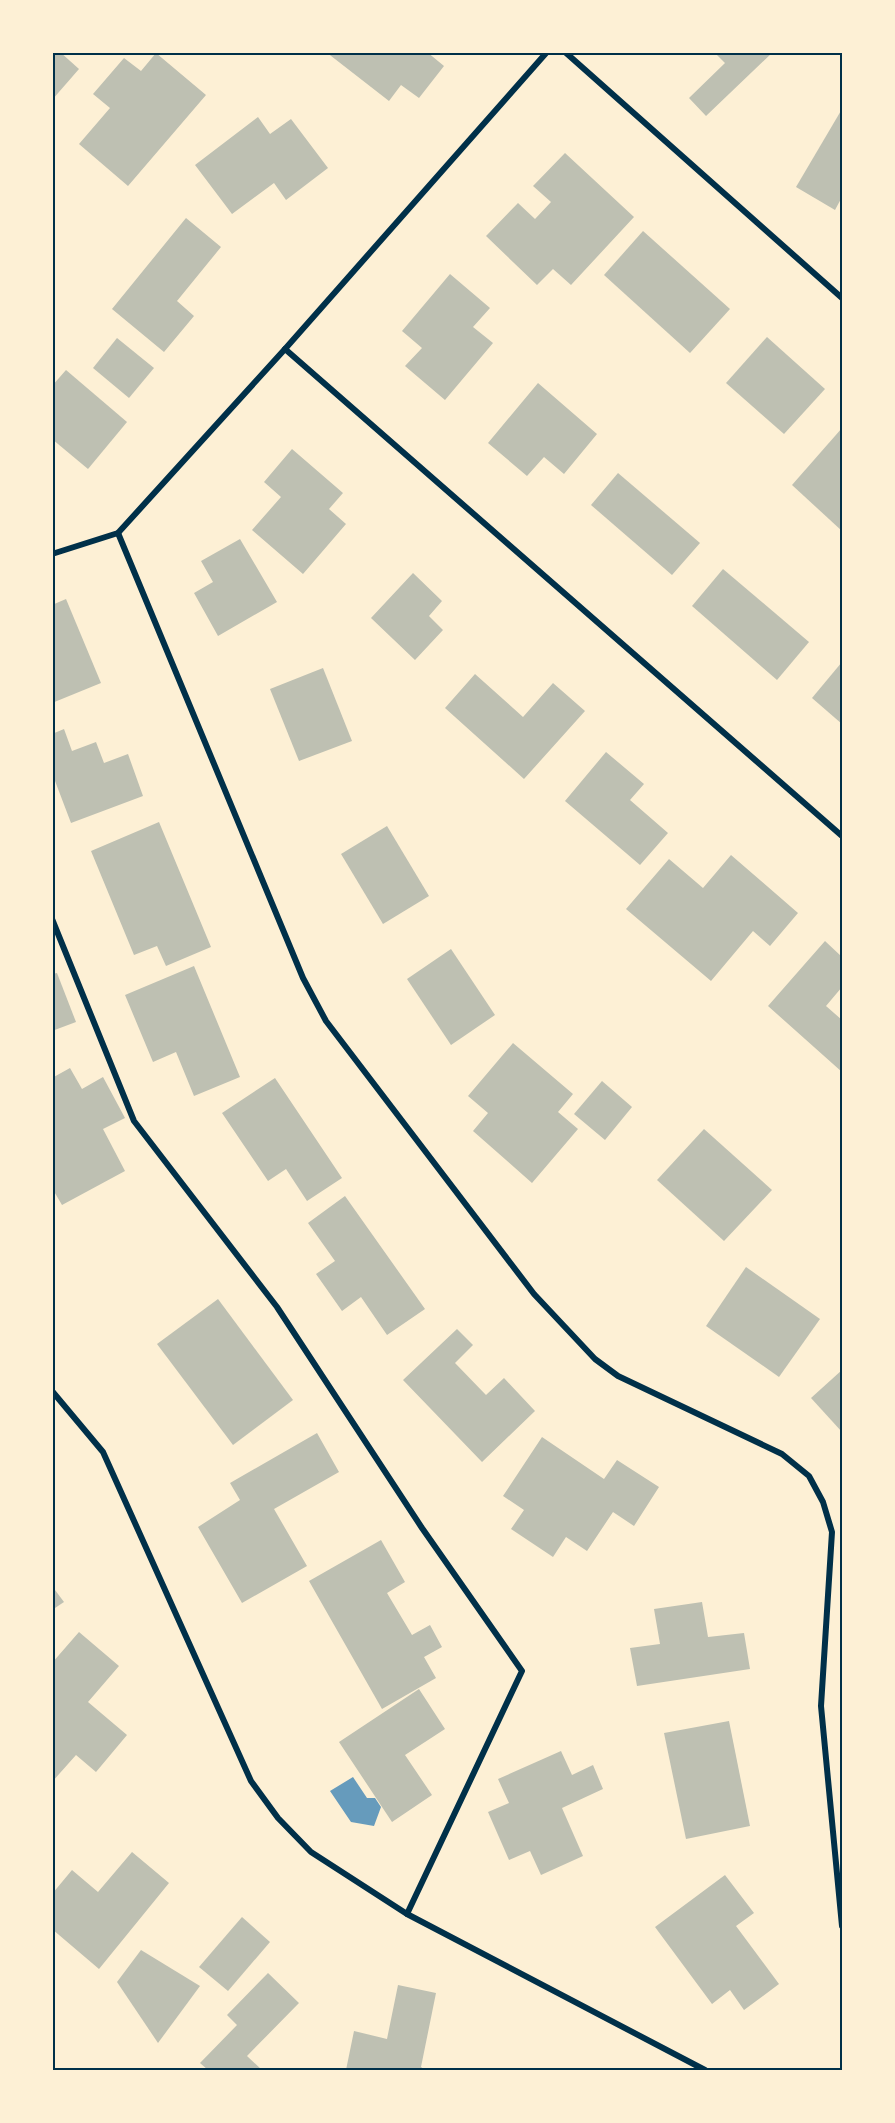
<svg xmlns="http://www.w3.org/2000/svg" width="895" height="2123" font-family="'Archivo Narrow',sans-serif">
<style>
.water{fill:#669bbc}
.building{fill:#bec0b2}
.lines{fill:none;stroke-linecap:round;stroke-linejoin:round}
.minor{stroke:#003049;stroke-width:6}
.neatline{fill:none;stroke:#003049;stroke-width:2}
</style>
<rect width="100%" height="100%" fill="#fdf0d5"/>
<!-- water -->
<path class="water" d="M353,1777L367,1798H375L381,1807L374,1826L351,1822L330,1791Z"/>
<!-- building -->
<g class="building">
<path d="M52,52H60L79,69L52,100Z"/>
<path d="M326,52H427L444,66L419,98L401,85L389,101Z"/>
<path d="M714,52H773L706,116L689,98L725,63Z"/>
<path d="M156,53L206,95L128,186L79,144L110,108L93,94L124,58L141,71Z"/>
<path d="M842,109V197L835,210L796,187Z"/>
<path d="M258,117L270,134L291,119L328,168L286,200L274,183L232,214L195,165Z"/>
<path d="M565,153L634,217L571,285L553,269L537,285L486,236L518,203L535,219L551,202L533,186Z"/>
<path d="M186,218L221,247L177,301L194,316L164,352L112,309Z"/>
<path d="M643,231L730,309L690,353L604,275Z"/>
<path d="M450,274L490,308L473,327L493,343L445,400L405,366L422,348L402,331Z"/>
<path d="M767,337L825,389L784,434L726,383Z"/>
<path d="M117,338L154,368L129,398L93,368Z"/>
<path d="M66,370L127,422L88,469L52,439V386Z"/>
<path d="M538,383L597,434L564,474L544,457L527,476L488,443Z"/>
<path d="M842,428V531L792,485Z"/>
<path d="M292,449L343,493L329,509L346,524L303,574L252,530L281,497L264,482Z"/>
<path d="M618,473L700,543L672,575L591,505Z"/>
<path d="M240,539L277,602L218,636L194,593L213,582L201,561Z"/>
<path d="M723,569L809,642L777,680L692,606Z"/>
<path d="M413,573L442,601L429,616L443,630L415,660L371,618Z"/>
<path d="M66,599L101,683L52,703V605Z"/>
<path d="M842,662V724L812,698Z"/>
<path d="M323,668L352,741L299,761L270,689Z"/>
<path d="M475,674L523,717L553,683L585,711L524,779L445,708Z"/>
<path d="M64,729L72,751L96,742L104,763L128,754L143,796L71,823L52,773V734Z"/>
<path d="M606,752L644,784L630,800L668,833L640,865L565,801Z"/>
<path d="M159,822L211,947L166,966L157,946L134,955L91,851Z"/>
<path d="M387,826L429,896L383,924L341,854Z"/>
<path d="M731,855L798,913L770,946L753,931L711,981L626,909L669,859L703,888Z"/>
<path d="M825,941L842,957V987L826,1006L842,1020V1072L768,1006Z"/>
<path d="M451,949L495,1015L451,1045L407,979Z"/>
<path d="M194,966L240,1077L194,1096L176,1052L153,1062L125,995Z"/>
<path d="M57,973L76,1022L52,1031V974Z"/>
<path d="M513,1043L573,1094L558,1112L578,1129L532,1183L473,1131L488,1113L468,1096Z"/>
<path d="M70,1068L82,1089L103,1077L125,1118L103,1129L125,1171L62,1205L52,1188V1078Z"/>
<path d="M275,1078L342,1178L307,1201L286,1169L268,1181L222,1113Z"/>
<path d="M602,1081L632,1107L605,1140L574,1114Z"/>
<path d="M704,1129L772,1190L724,1241L657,1180Z"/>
<path d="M345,1196L425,1309L387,1335L361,1297L342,1311L316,1274L335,1261L308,1223Z"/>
<path d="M746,1267L820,1319L779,1377L706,1326Z"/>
<path d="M218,1299L293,1400L233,1445L157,1344Z"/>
<path d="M457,1329L473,1345L455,1363L486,1395L504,1378L535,1411L482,1462L403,1380Z"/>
<path d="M842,1370V1432L811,1398Z"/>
<path d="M317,1433L339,1472L274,1509L307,1566L242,1603L198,1527L240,1500L230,1483Z"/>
<path d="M542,1437L604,1479L617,1460L659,1487L634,1526L613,1512L587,1551L566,1537L553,1557L511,1529L524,1510L503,1496Z"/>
<path d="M381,1540L405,1582L387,1593L412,1635L430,1625L442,1647L424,1657L436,1678L382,1709L309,1581Z"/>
<path d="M52,1586L64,1602L52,1610Z"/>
<path d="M702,1602L708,1637L744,1633L750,1669L637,1686L630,1648L660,1644L654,1609Z"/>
<path d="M79,1632L119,1666L88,1702L127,1735L96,1772L76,1755L52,1782V1663Z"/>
<path d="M419,1689L445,1729L405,1755L432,1795L392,1822L339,1742Z"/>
<path d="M729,1721L750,1826L686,1839L664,1733Z"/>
<path d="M561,1751L572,1775L593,1765L603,1789L562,1808L583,1856L541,1875L530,1851L509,1860L488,1812L509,1803L498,1779Z"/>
<path d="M132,1852L169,1883L99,1969L52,1929V1894L72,1870L98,1892Z"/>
<path d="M725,1875L754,1913L736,1926L779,1984L744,2010L730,1990L712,2004L655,1927Z"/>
<path d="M242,1917L270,1942L228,1991L199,1967Z"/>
<path d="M141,1950L200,1986L158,2043L117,1982Z"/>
<path d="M268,1973L299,2003L247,2056L262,2070H208L200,2063L237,2025L227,2015Z"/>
<path d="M398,1985L436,1993L421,2067L425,2070H346L354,2031L387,2039Z"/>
</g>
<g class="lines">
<!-- minor -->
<g class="minor">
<path d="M565,52L842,298"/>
<path d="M285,349L842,836"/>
<path d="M118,533L303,978L326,1021L534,1294L595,1359L618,1376L782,1454L809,1476L823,1502L832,1532L821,1706L842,1926"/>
<path d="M52,554L118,533L285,349L547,52"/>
<path d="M52,919L134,1121L277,1307L422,1528L522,1671L407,1914"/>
<path d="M52,1391L103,1452L251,1781L278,1818L311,1852L407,1914L705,2070"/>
</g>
</g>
<!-- border -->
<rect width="895" height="2123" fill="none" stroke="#fdf0d5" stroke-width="108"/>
<rect x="54" y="54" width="787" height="2015" class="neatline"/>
</svg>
